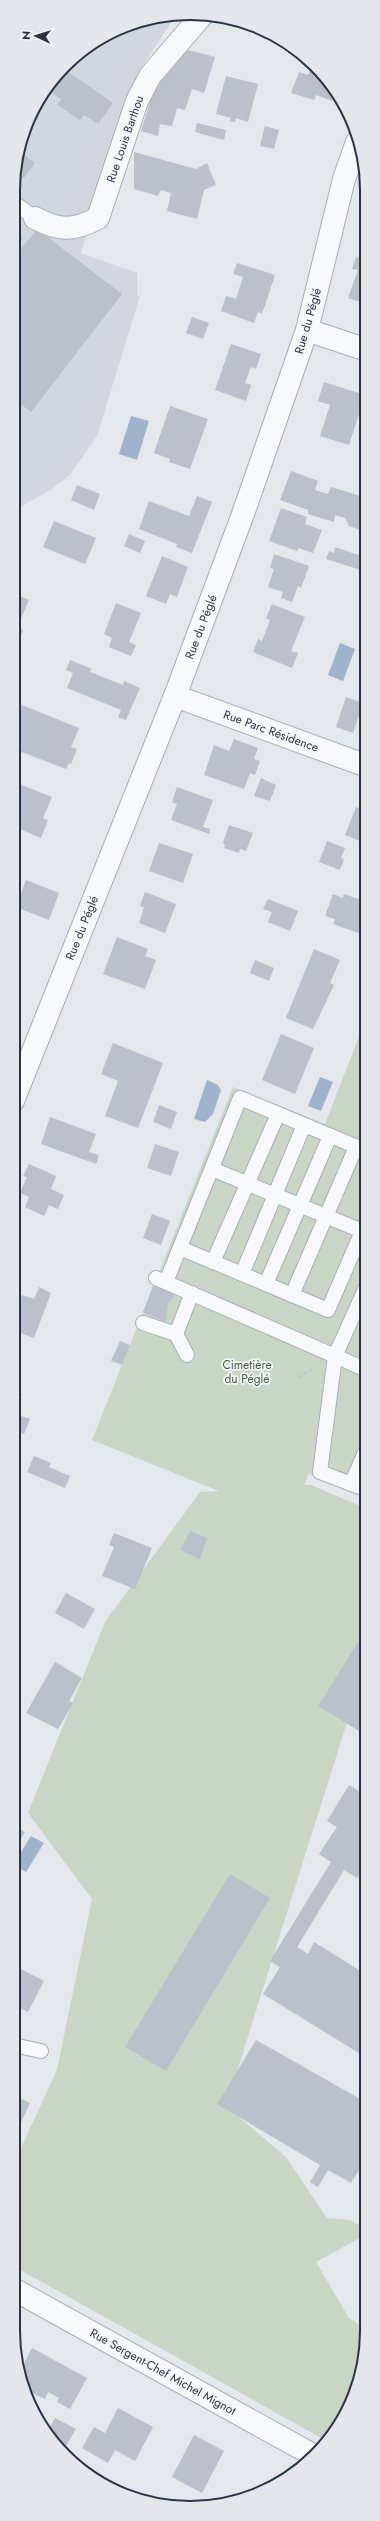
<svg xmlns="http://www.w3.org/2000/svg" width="380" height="2521" font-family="Jost,sans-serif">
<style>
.built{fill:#d2d6de}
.green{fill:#c9d6c5}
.water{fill:#9fb4cc}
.building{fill:#bbc0ca}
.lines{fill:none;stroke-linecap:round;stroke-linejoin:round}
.lane-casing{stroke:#a9aeb7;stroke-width:16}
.street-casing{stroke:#a9aeb7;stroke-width:24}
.path{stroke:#c2c5cb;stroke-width:2.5;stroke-dasharray:3 3;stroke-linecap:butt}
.lane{stroke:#f7f8fa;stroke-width:14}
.street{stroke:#f7f8fa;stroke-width:22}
.labels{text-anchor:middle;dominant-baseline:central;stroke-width:3.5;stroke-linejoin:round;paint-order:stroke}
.street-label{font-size:12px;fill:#2b3445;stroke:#f4f6f9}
.park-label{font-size:12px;fill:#3f6138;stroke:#f4f6f9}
.rim{fill:none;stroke:#2b3445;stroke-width:2}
</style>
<rect width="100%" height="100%" fill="#e4e7ec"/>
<!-- built -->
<path class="built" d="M175,17L139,71L124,116H121L81,253L137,273V296H140L97,436L70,475L52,489L13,511V178L31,112L73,57L133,22Z"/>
<!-- green -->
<path class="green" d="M367,1016V1498L309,1474L304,1485H311L367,1509V1659L226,2106L286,2157L327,2218L350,2220L367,2230V2234L316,2262L349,2318L367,2330V2343L349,2409L325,2440L13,2266V2165L57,2070L92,1899L28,1813L105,1622L200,1492L219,1491L92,1440L233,1087L325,1124Z"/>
<!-- water -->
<g class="water">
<path d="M131,416L149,421L137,460L119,454Z"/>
<path d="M340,643L355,649L343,681L328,675Z"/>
<path d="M320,1077L333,1082L321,1111L308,1106Z"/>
<path d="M207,1080L218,1085L221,1090L213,1114L205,1122L194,1119Z"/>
<path d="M31,1836L44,1843L26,1872L13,1865Z"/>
</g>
<!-- building -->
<g class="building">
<path d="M188,50L215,57L204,93L192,89L185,110L177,108L172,126L160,124L158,136L141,131L156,83Z"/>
<path d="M312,65L316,66L335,93L332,101L316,95L314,100L291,93L299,72L308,75Z"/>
<path d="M64,69L113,103L98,124L84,115L80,120L57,105L61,99L48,90Z"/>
<path d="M226,76L258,84L248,122L236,118L235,122L230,121L231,118L216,114Z"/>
<path d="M197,123L226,130L224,140L195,132Z"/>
<path d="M265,126L279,130L274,149L260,146Z"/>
<path d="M20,152L35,163L24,178L15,172Z"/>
<path d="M134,152L196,169L207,163L216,185L204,190L197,219L167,211L171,193L161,190L158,196L134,189Z"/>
<path d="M37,229L122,294L31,412L13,398V259Z"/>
<path d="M356,257L367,260V304L348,298L358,270L352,269Z"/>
<path d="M237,263L275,275L262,314L258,312L254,323L221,311L226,296L236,299L243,277L233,274Z"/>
<path d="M192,317L209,323L203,339L186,333Z"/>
<path d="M231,344L261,354L256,369L251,367L245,383L251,385L246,401L215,390Z"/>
<path d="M324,382L365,395L349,445L320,436L330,405L318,401Z"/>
<path d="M170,406L208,419L190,469L169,462L170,459L154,453Z"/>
<path d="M291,471L318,481L315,490L328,494L331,487L367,498L366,532L349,526L345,518L335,515L334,522L308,514V510L280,500Z"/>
<path d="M77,485L100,494L94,510L71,500Z"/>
<path d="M197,496L212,502L192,553L176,547L177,544L139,529L149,501L189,516Z"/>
<path d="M281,508L307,517L305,524L322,530L313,553L298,548L297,551L269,541Z"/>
<path d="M54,521L96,538L85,564L43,547Z"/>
<path d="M129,534L145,541L140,553L124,546Z"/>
<path d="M335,547L367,558V572L326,559L329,551L334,553Z"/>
<path d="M274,554L309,566L301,588L298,586L292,602L281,598L283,592L268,587L274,569L270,568Z"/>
<path d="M162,556L188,567L177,597L170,594L166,604L146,596Z"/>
<path d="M13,593L29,600L17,628L23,630L18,643L13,641Z"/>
<path d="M116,603L141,613L129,642L136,645L131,656L109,647L112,638L104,634Z"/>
<path d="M272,604L305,617L291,651L298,653L292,668L253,652L258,639L262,641L270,620L266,618Z"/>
<path d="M70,660L92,669L90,672L123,685L124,681L140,688L126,720L118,717L121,710L67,688L73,673L66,670Z"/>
<path d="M346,697L363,703L353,733L336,727Z"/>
<path d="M22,705L79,728L71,747L77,749L71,764L69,763L66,769L19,751L22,745L13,741V726Z"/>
<path d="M234,739L258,748L254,759L260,761L255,775L250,773L244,789L204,775L214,745L229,751Z"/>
<path d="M261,778L276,785L270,801L254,796Z"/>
<path d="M19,784L52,797L43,818L48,820L41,838L13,826V788L17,789Z"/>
<path d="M177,787L213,800L203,827L210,829L209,834L171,820L177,804L172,802Z"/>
<path d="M356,807L367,811V844L345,835Z"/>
<path d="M229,825L253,833L246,851L240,849L239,853L224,848L225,845L223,843Z"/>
<path d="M327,841L345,848L341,858L344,859L340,870L319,862Z"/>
<path d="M159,843L193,854L183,883L149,871Z"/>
<path d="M13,847L20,850L13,867Z"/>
<path d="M26,880L59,893L49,920L16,907Z"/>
<path d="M145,892L176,904L165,933L139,923L144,907L140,906Z"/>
<path d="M333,894L343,898L344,894L367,902V936L333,924L335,919L325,916Z"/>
<path d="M268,899L298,911L290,931L268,922L272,912L263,909Z"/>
<path d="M117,937L148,949L145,956L156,960L145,989L103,974Z"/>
<path d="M314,949L340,960L330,983L334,985L313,1029L286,1018Z"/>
<path d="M255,960L274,968L269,981L250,973Z"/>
<path d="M281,1034L314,1048L295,1094L262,1080Z"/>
<path d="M113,1043L163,1063L138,1128L105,1116L118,1081L101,1074Z"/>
<path d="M159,1105L177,1112L171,1129L153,1122Z"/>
<path d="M50,1117L96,1134L89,1152L99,1155L96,1164L41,1144Z"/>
<path d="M155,1144L179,1152L171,1176L147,1168Z"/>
<path d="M29,1164L56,1176L51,1189L64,1195L58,1209L49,1205L44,1216L25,1207L29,1197L20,1193L27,1177L23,1176Z"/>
<path d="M152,1214L170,1221L161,1245L143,1238Z"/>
<path d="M153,1286L175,1295L168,1304L166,1322L143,1312Z"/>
<path d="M39,1287L51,1293L34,1338L13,1330V1298L20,1300L22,1295L34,1299Z"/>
<path d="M120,1341L130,1345L122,1365L111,1361Z"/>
<path d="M13,1390L22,1394L17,1406L13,1404Z"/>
<path d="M13,1413L30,1419L24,1434L13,1430Z"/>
<path d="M34,1456L51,1463L49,1467L70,1476L65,1488L27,1472Z"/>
<path d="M190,1531L207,1538L200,1559L180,1550Z"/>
<path d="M114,1533L152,1548L135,1589L102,1576L114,1547L109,1545Z"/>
<path d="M66,1593L95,1609L84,1629L55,1613Z"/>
<path d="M367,1628V1736L318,1706Z"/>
<path d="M55,1662L82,1678L69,1701L73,1703L58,1729L26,1713Z"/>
<path d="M367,1779V1863L357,1878L344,1870L297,1947L308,1954L314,1942L367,1975V2058L263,1994L280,1967L270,1961L331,1862L319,1854L337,1827L327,1821L349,1785L359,1791Z"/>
<path d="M13,1826L25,1832L13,1853Z"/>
<path d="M230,1874L270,1898L166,2071L125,2047Z"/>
<path d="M13,1965L44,1981L28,2012L13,2004Z"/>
<path d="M256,2040L362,2100L367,2093V2157L351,2183L328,2170L318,2187L310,2182L320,2165L217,2104Z"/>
<path d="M13,2095L30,2103L16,2133L13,2131Z"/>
<path d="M32,2348L87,2378L70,2409L57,2402L59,2398L48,2392L45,2399L24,2389L27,2382L22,2379L21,2369Z"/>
<path d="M118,2408L153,2427L135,2461L115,2450L108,2463L82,2448L94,2427L105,2433Z"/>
<path d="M55,2418L76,2429L63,2451L48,2430Z"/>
<path d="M194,2435L224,2451L202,2493L172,2477Z"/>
</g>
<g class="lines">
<!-- lane casing -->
<g class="lane-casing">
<g id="lane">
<path d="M13,202L35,218"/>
<path d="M212,1169L362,1231"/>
<path d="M180,1248L328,1310L367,1220"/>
<path d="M213,1262L278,1114"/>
<path d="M242,1274L304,1125"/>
<path d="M156,1278L367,1370"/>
<path d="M166,1282L240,1098L367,1151"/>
<path d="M266,1284L330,1136"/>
<path d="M367,1285L335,1356L320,1472L367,1490"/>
<path d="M292,1295L356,1147"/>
<path d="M143,1323L176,1334"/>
<path d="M187,1355L176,1334L192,1293"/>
<path d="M351,1484L367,1448"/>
<path d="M13,2045L41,2051"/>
</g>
</g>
<!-- street casing -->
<g class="street-casing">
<g id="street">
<path d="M35,218C59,231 74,231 98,218L137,101L150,76L203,14"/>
<path d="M307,330L367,350"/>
<path d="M175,696L367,766"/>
<path d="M13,1101L175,696L243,514L307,330L344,179L357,142"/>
<path d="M13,2289L313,2455"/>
</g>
</g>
<!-- path -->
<g class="path">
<path d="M13,249L22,237"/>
<path d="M299,1377L314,1368"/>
</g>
<!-- lane -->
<use href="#lane" class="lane"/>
<!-- street -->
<use href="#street" class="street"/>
</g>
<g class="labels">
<!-- street labels -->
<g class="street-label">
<text transform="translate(125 139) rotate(-71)">Rue Louis Barthou</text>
<text transform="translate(308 321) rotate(-74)">Rue du Péglé</text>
<text transform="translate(201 627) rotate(-69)">Rue du Péglé</text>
<text transform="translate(271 731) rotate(20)">Rue Parc Résidence</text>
<text transform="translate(82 928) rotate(-68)">Rue du Péglé</text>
<text transform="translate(163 2372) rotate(29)">Rue Sergent-Chef Michel Mignot</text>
</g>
<!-- park labels -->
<g class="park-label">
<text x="247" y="1365">Cimetière<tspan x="247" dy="14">du Péglé</tspan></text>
</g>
</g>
<!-- crop -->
<path d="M0 0H380V2521H0ZM190 20H190A170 170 0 0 1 360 190V2331A170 170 0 0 1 190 2501H190A170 170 0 0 1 20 2331V190A170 170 0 0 1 190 20Z" fill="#e4e6eb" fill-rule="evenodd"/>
<path class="rim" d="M190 20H190A170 170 0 0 1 360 190V2331A170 170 0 0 1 190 2501H190A170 170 0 0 1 20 2331V190A170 170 0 0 1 190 20Z"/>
<!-- north arrow -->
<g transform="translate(36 36) rotate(274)" stroke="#f4f6f9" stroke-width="3" paint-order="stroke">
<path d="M0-3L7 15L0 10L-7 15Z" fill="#2b3445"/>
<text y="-6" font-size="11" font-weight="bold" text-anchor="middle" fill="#2b3445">N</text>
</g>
</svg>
